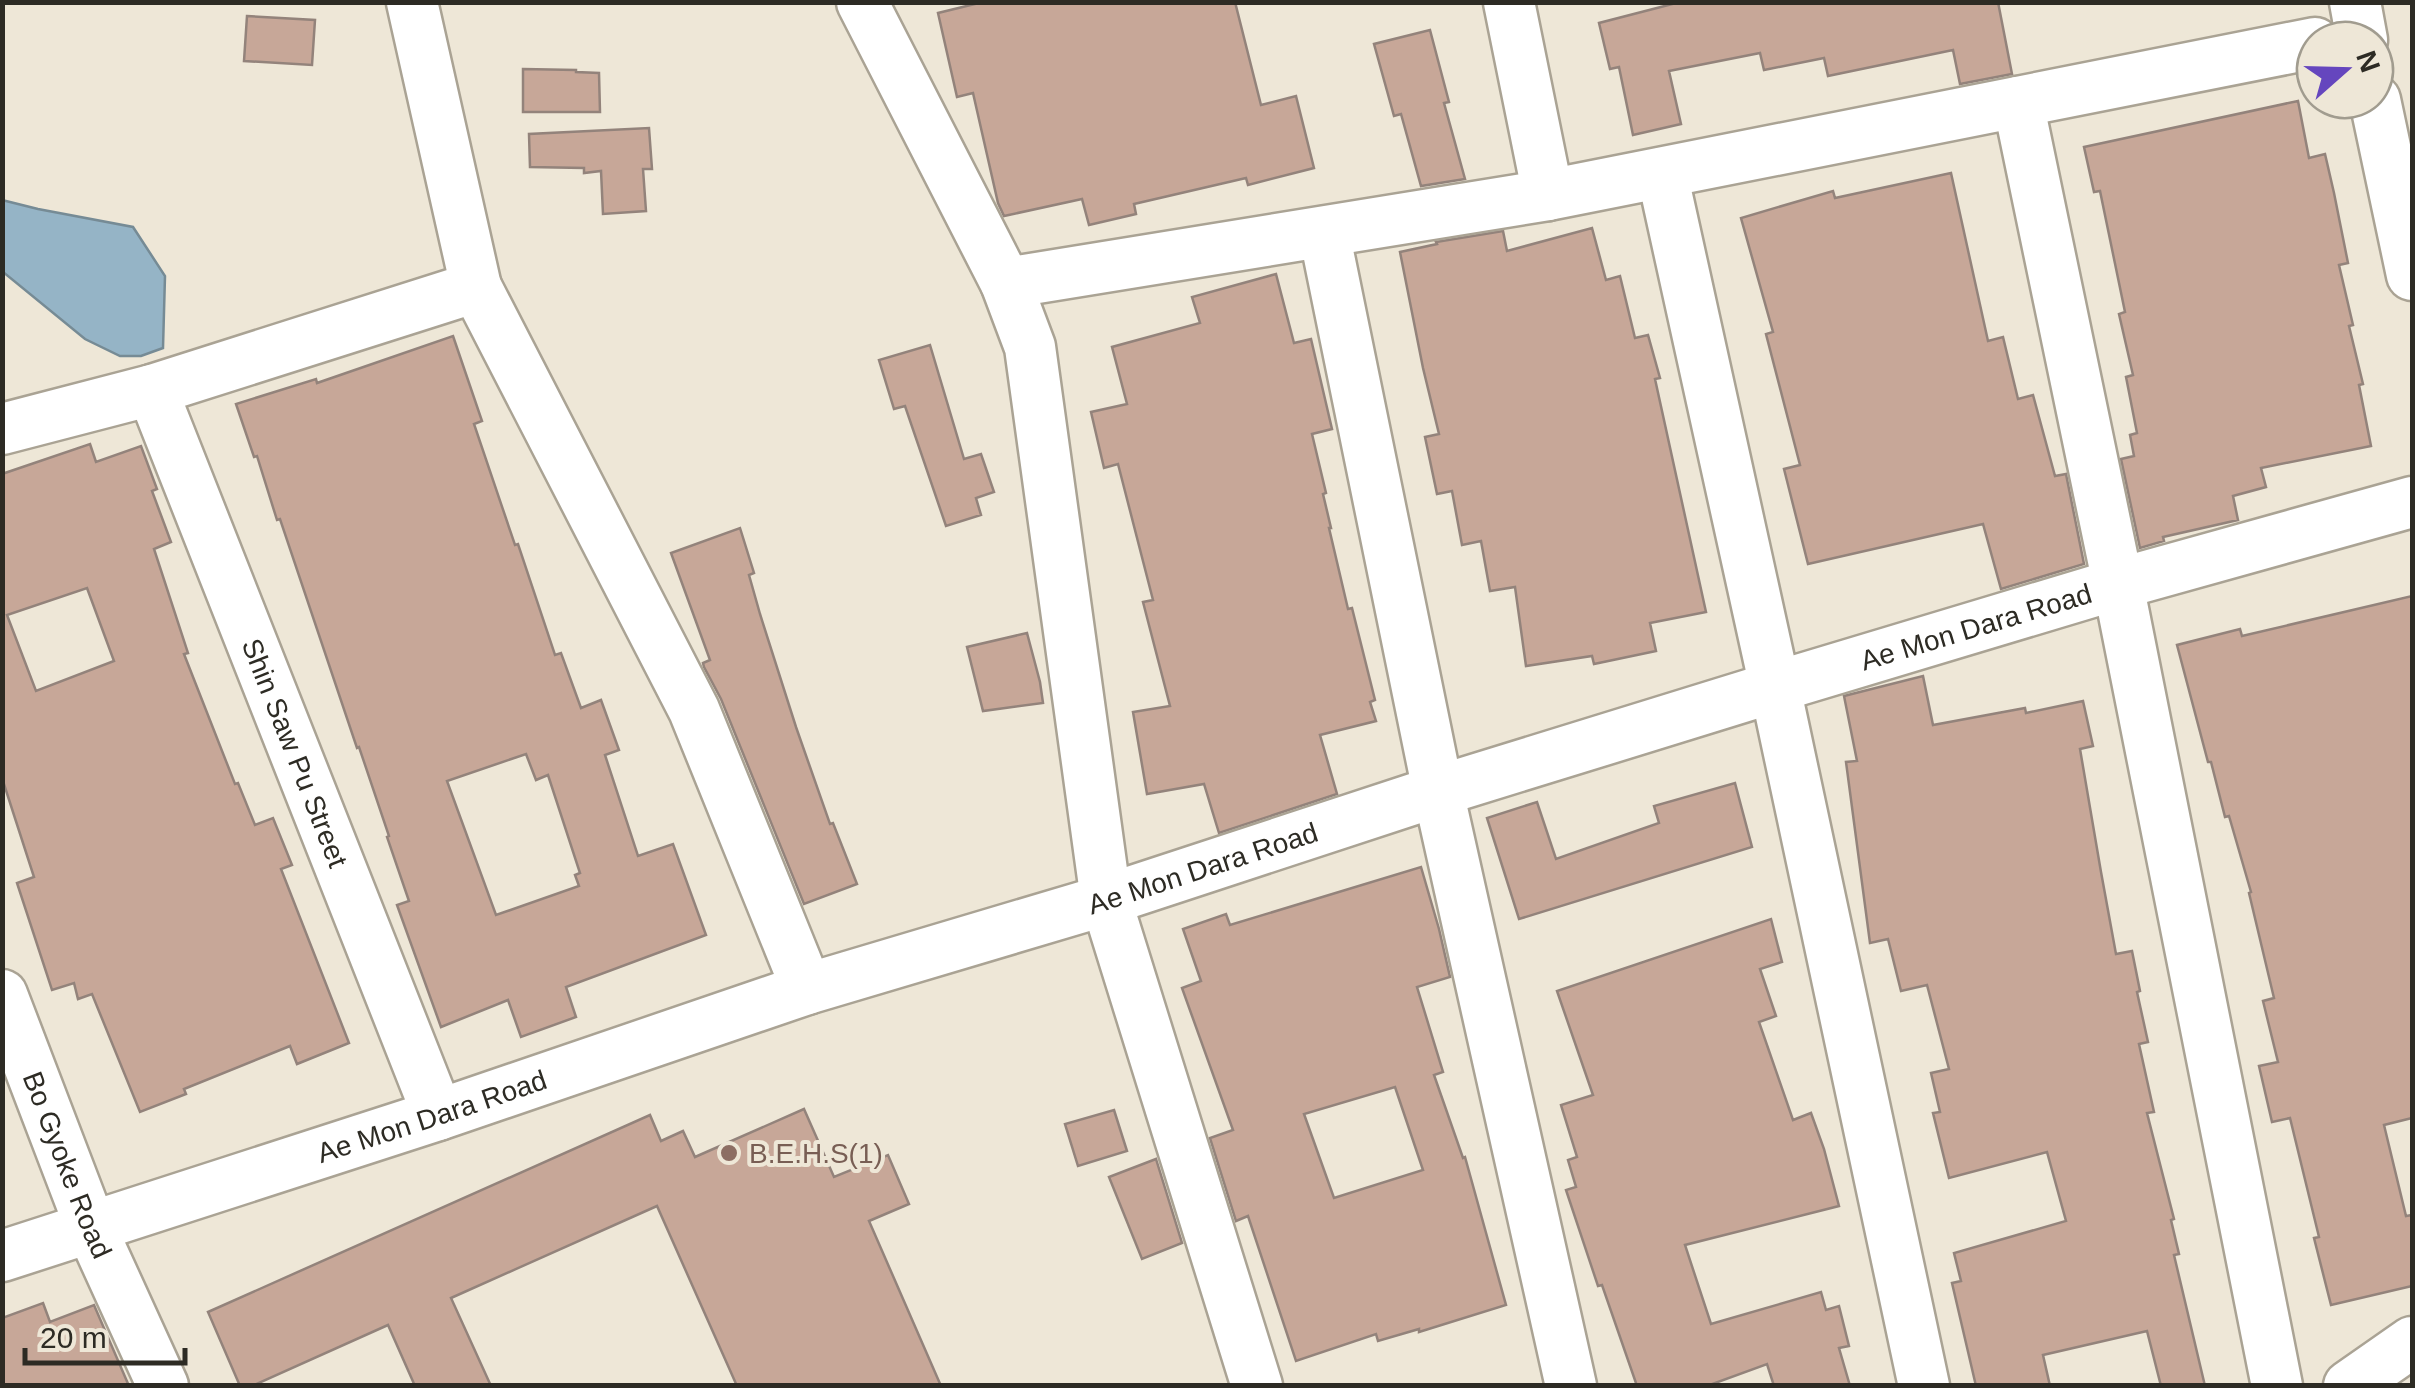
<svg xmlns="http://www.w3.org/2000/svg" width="2415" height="1388" font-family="Helvetica,sans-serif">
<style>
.water{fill:#95b4c6;stroke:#768b95;stroke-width:2.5}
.building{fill:#c7a798;stroke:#93837b;stroke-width:2.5;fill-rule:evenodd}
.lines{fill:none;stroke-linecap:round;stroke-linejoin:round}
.minor-casing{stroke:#aaa394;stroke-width:55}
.minor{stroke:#fff;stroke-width:50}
.education-dot{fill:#8d6e63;stroke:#eee7d7;stroke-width:4}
.labels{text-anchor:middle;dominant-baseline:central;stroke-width:8;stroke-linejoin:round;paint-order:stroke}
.street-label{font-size:28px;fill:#2d2b24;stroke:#eee7d7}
.education-label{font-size:28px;fill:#785e54;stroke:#eee7d7;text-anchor:start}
</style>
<rect width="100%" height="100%" fill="#eee7d7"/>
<!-- water -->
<path class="water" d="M2,200L38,209L133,227L165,276L163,348L141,356H120L85,339L3,272Z"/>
<!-- building -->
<g class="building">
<path d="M983,2H1235L1261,105L1296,96L1314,168L1248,185L1246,178L1134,204L1136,214L1089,225L1082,199L1004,216L998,203L973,93L957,97L938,13Z"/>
<path d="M1680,2H1998L2012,74L1960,84L1953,50L1828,76L1824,58L1764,70L1760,53L1669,71L1681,124L1633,135L1619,67L1610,69L1599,23Z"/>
<path d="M247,16L315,20L312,65L244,61Z"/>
<path d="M1430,30L1449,102L1444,103L1465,179L1421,186L1401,114L1394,116L1374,44Z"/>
<path d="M523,69L576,70V72L599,73L600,112H523Z"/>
<path d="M2298,101L2309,158L2325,154L2334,193L2348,263L2339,265L2353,325L2349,326L2363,384L2359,385L2371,446L2261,468L2266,487L2233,496L2238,520L2163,537L2164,541L2140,548L2121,459L2134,456L2130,435L2137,433L2126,377L2133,375L2119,314L2125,312L2100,191L2094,192L2084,147Z"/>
<path d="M649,128L652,169H643L646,211L603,214L601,171L584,173V168L530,167L529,134Z"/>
<path d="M1951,173L1988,341L2003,337L2018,399L2033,395L2055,476L2066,474L2084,564L2001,589L1983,524L1808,564L1784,469L1800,465L1766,334L1773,332L1741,218L1833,191L1835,198Z"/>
<path d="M1592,228L1606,280L1620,276L1635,338L1648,335L1660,378L1655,379L1706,612L1650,623L1656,651L1594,664L1592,656L1526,666L1515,587L1490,591L1481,541L1462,545L1452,491L1437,494L1425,437L1439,434L1423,368L1400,252L1437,244L1436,242L1503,231L1507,251Z"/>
<path d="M1276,274L1294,343L1311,339L1332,429L1312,434L1326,493L1323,494L1331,528H1329L1348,609L1352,608L1375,700L1370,702L1376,721L1320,735L1337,794L1219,833L1204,784L1147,794L1133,712L1170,706L1143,602L1153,600L1118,464L1104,468L1091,412L1127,404L1112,347L1200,323L1192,297Z"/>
<path d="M453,336L482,421L474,424L515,545L518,544L555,655L561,653L581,708L601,700L619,750L605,755L638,856L673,844L706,935L566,987L576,1017L521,1037L508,1000L441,1027L397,905L409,901L387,837L389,836L359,747L357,748L280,519L277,520L257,456L254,457L236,404L316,379L317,383ZM526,754L536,780L548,775L580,873L575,875L579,886L496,915L447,781Z"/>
<path d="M930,345L964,459L981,454L994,492L976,498L981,515L946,526L905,406L894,409L879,360Z"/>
<path d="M90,444L96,462L141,446L157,489L152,491L171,542L154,549L188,653L184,654L235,784L238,783L255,825L273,818L292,865L281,869L349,1043L297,1064L290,1046L184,1089L186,1094L140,1112L92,994L78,999L74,983L52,990L17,883L34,877L2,778V474ZM87,588L114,661L36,691L7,615Z"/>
<path d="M740,528L754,573L749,575L760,614L796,727L830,824L833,823L857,884L804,904L721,699L704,667L703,663L710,660L671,553Z"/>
<path d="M2412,596V1118L2384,1125L2406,1216L2412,1215V1286L2331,1305L2314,1238L2319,1237L2290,1118L2272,1122L2259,1066L2278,1062L2263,1001L2274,998L2249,893L2251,892L2229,816L2225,817L2211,762H2208L2177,645L2240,629L2242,636Z"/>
<path d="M1027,633L1040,682L1043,703L983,711L967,647Z"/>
<path d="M1923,676L1933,725L2025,708L2026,713L2083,701L2093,746L2080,749L2101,872L2116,954L2132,951L2140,991L2137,992L2148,1042L2139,1044L2154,1112L2147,1113L2174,1219L2171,1220L2179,1254L2174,1255L2205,1386H2161L2147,1331L2043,1355L2050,1386H1976L1952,1283L1961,1281L1954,1253L2066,1221L2047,1152L1949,1178L1933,1113L1940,1112L1931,1073L1949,1069L1927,985L1901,991L1888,939L1870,943L1846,762L1857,761L1844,696Z"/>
<path d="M1735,783L1752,847L1519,919L1487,818L1537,802L1556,859L1659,823L1654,806Z"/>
<path d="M1421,867L1439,929L1450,977L1417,987L1443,1072L1434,1075L1463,1158L1465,1157L1506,1305L1419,1332V1329L1378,1341L1376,1334L1296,1361L1248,1216L1236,1221L1210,1138L1233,1130L1182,988L1201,981L1183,929L1226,914L1230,925ZM1395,1087L1423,1170L1334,1198L1304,1114Z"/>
<path d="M1771,919L1782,962L1760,969L1776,1016L1759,1022L1793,1120L1811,1113L1824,1149L1839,1206L1685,1245L1711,1324L1821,1292L1826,1310L1839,1306L1849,1346L1839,1348L1850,1386H1774L1767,1364L1707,1386H1637L1602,1285L1598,1286L1566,1190L1576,1187L1568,1160L1577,1157L1561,1105L1593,1095L1557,991Z"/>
<path d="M804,1109L834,1177L888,1155L909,1204L869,1221L941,1386H737L657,1206L451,1298L491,1386H415L388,1325L252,1386H240L208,1312L650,1115L661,1141L683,1131L695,1157Z"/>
<path d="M1114,1110L1127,1151L1078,1166L1065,1124Z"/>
<path d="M1156,1159L1182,1243L1142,1259L1109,1177Z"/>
<path d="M43,1303L50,1322L94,1305L129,1386H2V1318Z"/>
</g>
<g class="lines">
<!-- minor casing -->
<g class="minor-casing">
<g id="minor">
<path d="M862,2L1006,283L1030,347L1106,900L1257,1386"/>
<path d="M1509,2L1548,195"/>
<path d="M2355,2L2362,40"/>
<path d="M2375,100L2412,275"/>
<path d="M2018,102L2118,584L2277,1386"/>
<path d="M1662,173L1775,687L1924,1386"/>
<path d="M1324,232L1438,791L1571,1386"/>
<path d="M1006,283L1548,195L2315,43"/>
<path d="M476,287L694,710L807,989"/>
<path id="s1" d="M152,390L438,1115"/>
<path d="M2,429L152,390L476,287L412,2"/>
<path id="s2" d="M2,995L91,1228L163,1386"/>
<path id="s3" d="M2,1256L438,1115L807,989L1106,900L1438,791L1775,687L2118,584L2412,502"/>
<path d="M2349,1386L2412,1342"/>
</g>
</g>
<!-- minor -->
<use href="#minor" class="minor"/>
</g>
<!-- markers -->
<circle class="education-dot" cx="729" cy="1153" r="10"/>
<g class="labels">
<!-- street labels -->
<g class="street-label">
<text stroke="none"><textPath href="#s3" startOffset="2072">Ae Mon Dara Road</textPath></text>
<text stroke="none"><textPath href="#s1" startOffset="390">Shin Saw Pu Street</textPath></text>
<text stroke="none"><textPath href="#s3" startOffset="1262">Ae Mon Dara Road</textPath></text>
<text stroke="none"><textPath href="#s3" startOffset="452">Ae Mon Dara Road</textPath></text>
<text stroke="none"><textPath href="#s2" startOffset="182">Bo Gyoke Road</textPath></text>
</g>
<!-- education labels -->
<g class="education-label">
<text x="749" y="1153">B.E.H.S(1)</text>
</g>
</g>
<!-- border -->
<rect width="2415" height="1388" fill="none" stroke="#2d2b24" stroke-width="10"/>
<!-- north arrow -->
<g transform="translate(2345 70) rotate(70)"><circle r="48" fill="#eee7d7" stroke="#a19c8f" stroke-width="2.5"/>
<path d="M0-8L18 38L0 25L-18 38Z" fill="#6546be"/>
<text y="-15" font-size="28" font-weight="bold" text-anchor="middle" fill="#2d2b24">N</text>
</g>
<!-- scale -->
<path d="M25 1348v15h160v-15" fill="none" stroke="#2d2b24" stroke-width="5"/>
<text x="40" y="1348" font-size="30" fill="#2d2b24" stroke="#eee7d7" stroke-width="8" paint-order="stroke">20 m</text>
</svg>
